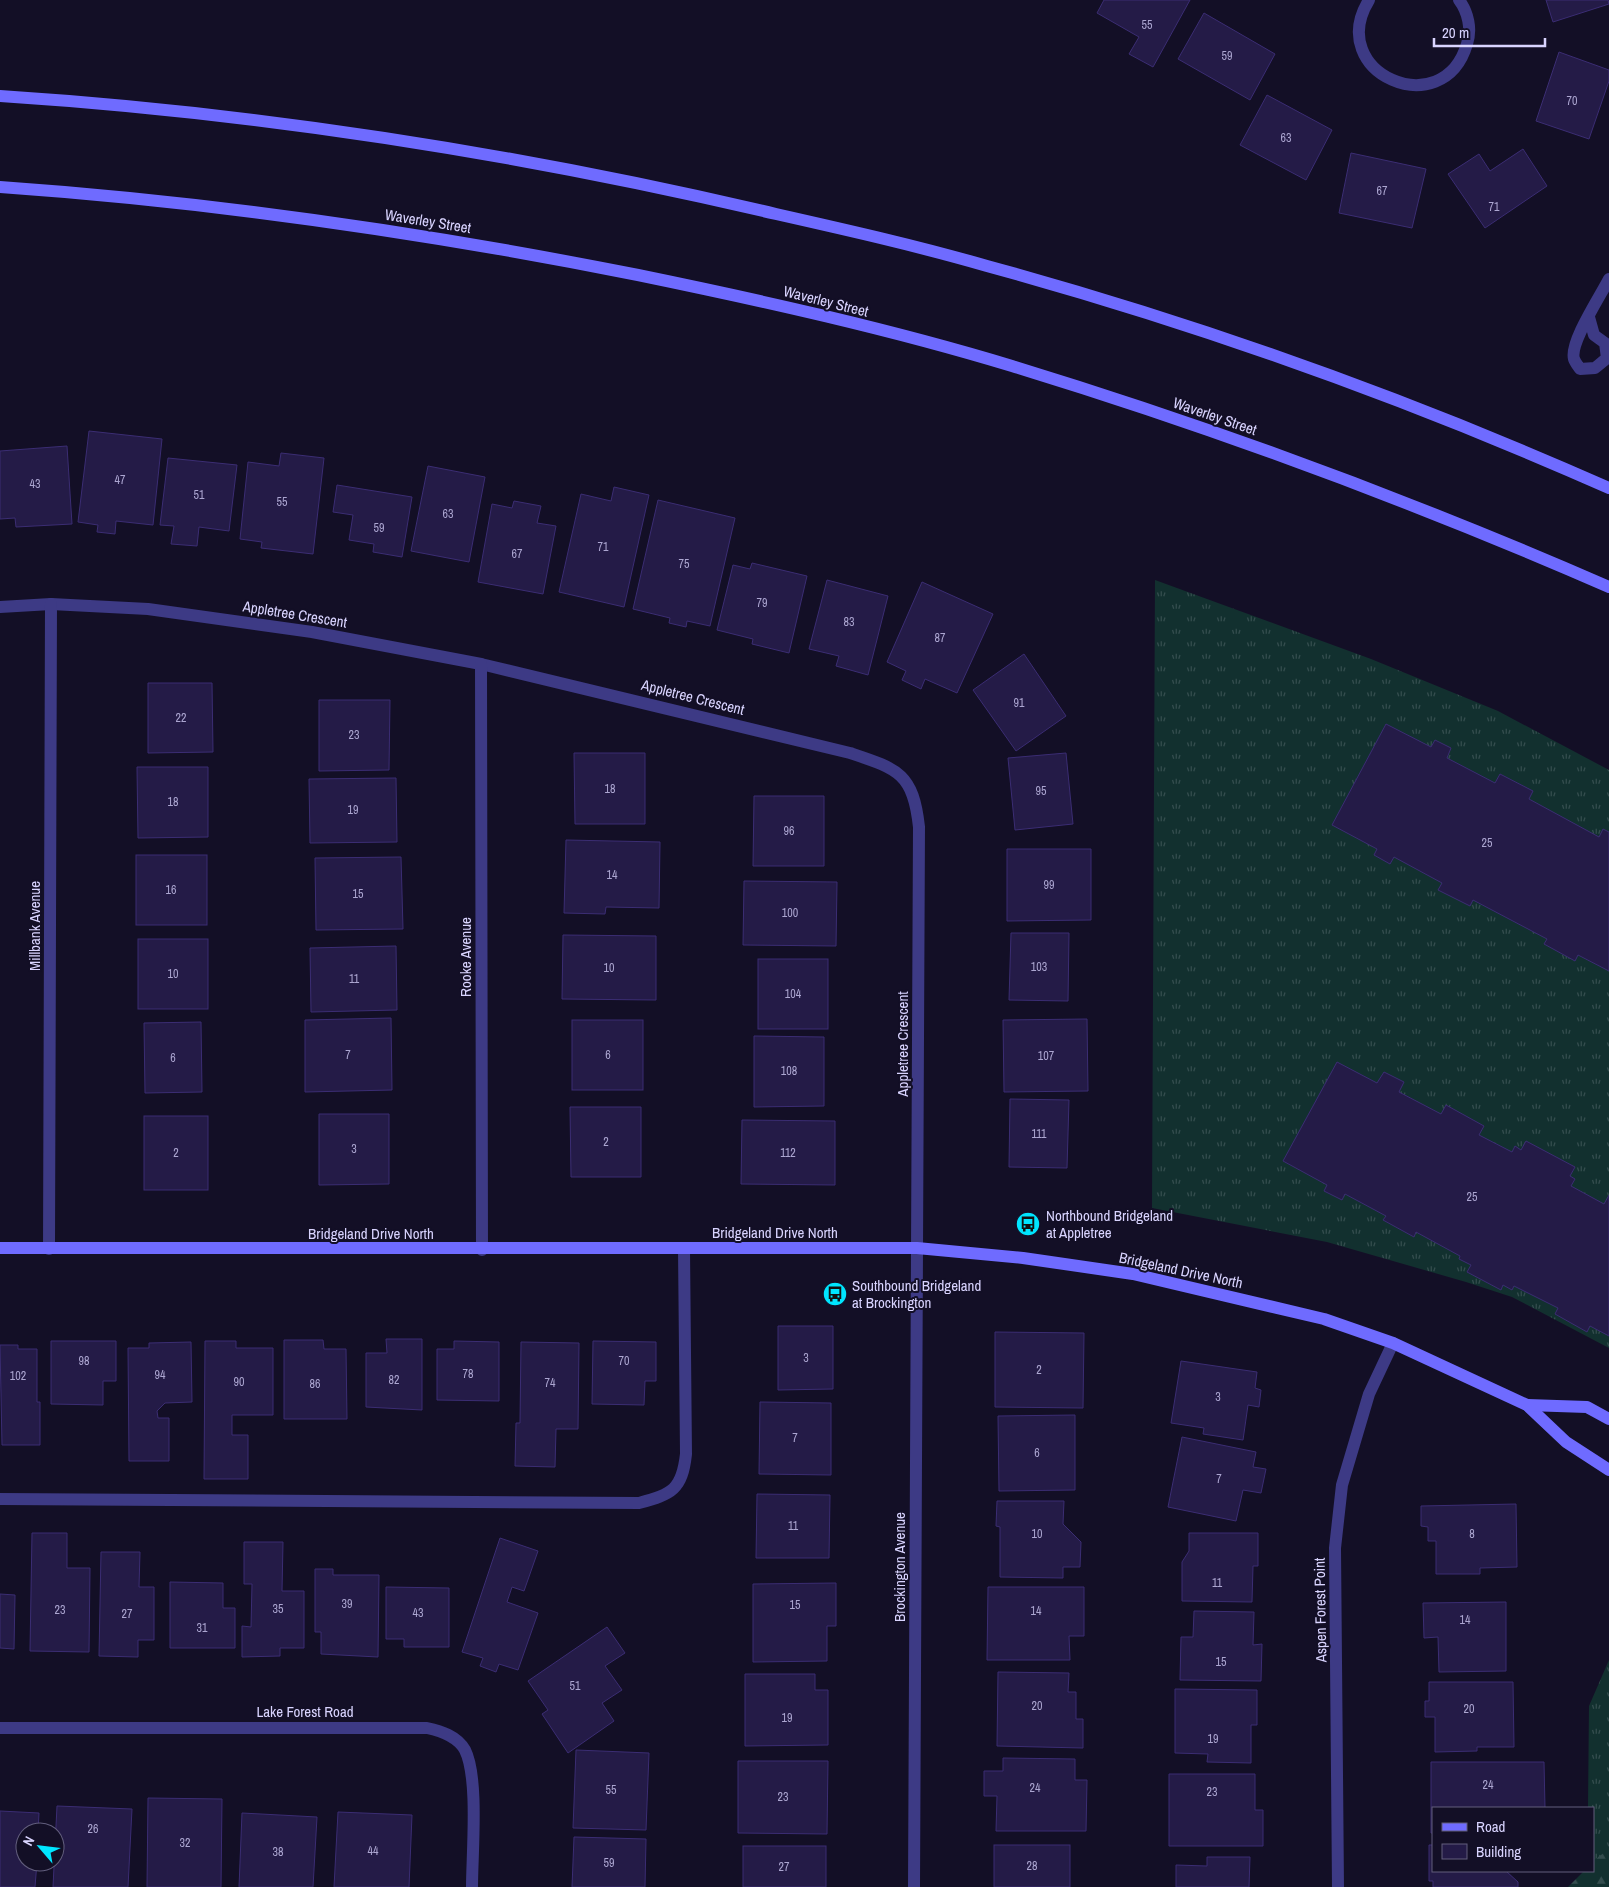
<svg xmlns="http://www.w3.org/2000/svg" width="1609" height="1887" font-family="'Archivo Narrow',sans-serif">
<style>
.grass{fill:url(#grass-tufts)}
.forest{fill:url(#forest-firs)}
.building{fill:#241b47;stroke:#3b2d73}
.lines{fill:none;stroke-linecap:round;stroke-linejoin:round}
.lane{stroke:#3d3a85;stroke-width:12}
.street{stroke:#3d3a85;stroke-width:12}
.secondary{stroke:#6f6bff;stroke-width:12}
.labels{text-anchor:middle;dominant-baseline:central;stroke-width:4;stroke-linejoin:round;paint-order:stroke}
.number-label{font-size:12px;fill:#aca6d1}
.street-label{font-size:15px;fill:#d9d4ff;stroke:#130f26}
.poi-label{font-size:15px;fill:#d9d4ff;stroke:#130f26;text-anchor:start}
</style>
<defs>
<pattern id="grass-tufts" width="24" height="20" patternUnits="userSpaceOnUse" patternTransform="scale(1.25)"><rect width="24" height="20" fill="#12302f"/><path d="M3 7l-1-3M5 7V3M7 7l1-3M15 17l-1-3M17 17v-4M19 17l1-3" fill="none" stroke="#344d4e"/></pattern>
<pattern id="forest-firs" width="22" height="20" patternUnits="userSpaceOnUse" patternTransform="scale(1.25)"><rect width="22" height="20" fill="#12302f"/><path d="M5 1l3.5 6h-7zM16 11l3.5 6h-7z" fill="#344d4e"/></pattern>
</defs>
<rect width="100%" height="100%" fill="#130f26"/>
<!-- grass -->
<g class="grass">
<path d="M1155,580L1371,659L1498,711L1609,770V1348L1512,1297L1466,1282L1327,1242L1152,1208Z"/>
<path d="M1609,1660V1887H1587L1593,1871V1808H1588L1589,1706Z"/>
</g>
<!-- forest -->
<path class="forest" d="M1609,1849V1887H1568L1584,1871H1593V1861Z"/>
<!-- building -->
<g class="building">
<path d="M1104,0H1190L1153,67L1129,54L1139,37L1097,13Z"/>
<path d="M1546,0H1608L1609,4L1553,22Z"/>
<path d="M1204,13L1275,54L1250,100L1178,59Z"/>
<path d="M1559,52L1609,70V81L1589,139L1536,121Z"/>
<path d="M1267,95L1332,130L1306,180L1240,145Z"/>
<path d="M1523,149L1547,186L1485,228L1448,174L1479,154L1490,171Z"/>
<path d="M1351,153L1426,169L1412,228L1339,213Z"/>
<path d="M89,431L162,439L153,525L116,521L115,534L97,532L98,525L78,522Z"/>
<path d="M67,446L72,524L16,527L15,518L0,519V451Z"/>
<path d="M281,453L324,458L313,554L261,548L262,542L240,539L248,462L279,466Z"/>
<path d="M168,458L237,465L229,531L199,527L197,546L171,544L174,526L160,525Z"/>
<path d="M428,466L485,477L469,562L411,551Z"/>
<path d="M337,485L412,497L402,557L373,552L374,544L349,540L353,515L333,512Z"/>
<path d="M614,487L649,495L624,607L559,592L581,494L611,501Z"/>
<path d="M658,500L735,518L710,626L687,621L686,627L669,623L670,618L633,609Z"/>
<path d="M514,501L541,506L537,523L556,526L543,594L478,582L492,504L512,508Z"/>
<path d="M752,563L807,576L789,653L752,644L753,639L717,630L733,565L750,569Z"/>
<path d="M827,580L888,596L868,675L836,666L839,656L809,649Z"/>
<path d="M922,582L993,614L957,693L925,679L921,689L902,680L906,671L887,662Z"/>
<path d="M1024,654L1066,716L1016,751L973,690Z"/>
<path d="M148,683H212L213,752L148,753Z"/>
<path d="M319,700H390L389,770L319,771Z"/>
<path d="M1386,724L1431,747L1435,740L1451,748L1447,758L1495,783L1500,774L1533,791L1529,799L1599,837L1603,829L1609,832V971L1578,955L1575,961L1544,944L1547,939L1473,900L1470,906L1438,890L1442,883L1394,857L1390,864L1374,855L1377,849L1332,825Z"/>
<path d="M574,753H645V824H575Z"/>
<path d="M1066,753L1073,824L1015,830L1008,758Z"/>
<path d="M137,767H208V837L138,838Z"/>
<path d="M396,778L397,842L310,843L309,779Z"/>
<path d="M754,796H824V866H753Z"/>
<path d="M566,840L660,842L659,908L606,907L605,914L564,913Z"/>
<path d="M1007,849H1091V920L1007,921Z"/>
<rect x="136" y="855" width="71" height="70"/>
<path d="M401,857L403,929L316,930L315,858Z"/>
<path d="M744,881L837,882L836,946L743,945Z"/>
<path d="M1011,933H1069L1068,1001L1009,1000Z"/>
<path d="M563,935L656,936V1000L562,999Z"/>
<rect x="138" y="939" width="70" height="70"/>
<path d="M396,946L397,1010L311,1012L310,948Z"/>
<rect x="758" y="959" width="70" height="70"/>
<path d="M391,1018L392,1090L305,1092V1020Z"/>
<path d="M1087,1019L1088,1091L1004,1092L1003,1020Z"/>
<rect x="572" y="1020" width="71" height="70"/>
<path d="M201,1022L202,1092L145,1093L144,1023Z"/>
<path d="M754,1036L824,1037V1106L754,1107Z"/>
<path d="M1337,1062L1377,1083L1384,1072L1404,1082L1399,1092L1441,1114L1446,1105L1484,1126L1479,1135L1512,1152L1515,1146L1521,1150L1526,1141L1575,1167L1570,1176L1575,1179L1571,1186L1604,1204L1609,1195V1336L1590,1326L1587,1332L1555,1314L1558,1308L1514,1286L1512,1290L1503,1285L1501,1290L1467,1272L1471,1265L1459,1259L1460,1256L1416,1232L1414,1237L1383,1220L1386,1216L1345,1194L1342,1200L1324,1191L1327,1185L1283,1161Z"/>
<path d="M1010,1099L1069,1100L1067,1168L1009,1167Z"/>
<path d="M570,1107H641V1177H571Z"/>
<path d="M319,1114H389V1184L319,1185Z"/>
<rect x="144" y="1116" width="64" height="74"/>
<path d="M742,1120L835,1121V1185L741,1184Z"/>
<path d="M778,1326H833V1389L778,1390Z"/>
<path d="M995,1332L1084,1333L1083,1408L995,1407Z"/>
<path d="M386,1339H422V1410L366,1407V1353H387Z"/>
<path d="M284,1340H323L324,1349H346L347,1419H284Z"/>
<path d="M51,1341H116V1381H103V1405L51,1404Z"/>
<path d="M205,1341H236V1348H273V1415H232V1435H248V1479H204Z"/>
<path d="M454,1341L499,1342V1401L437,1400V1349H454Z"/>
<path d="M593,1341L656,1342V1381H645L644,1405L592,1404Z"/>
<path d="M191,1342L192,1402L165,1403L157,1411L158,1418H169V1461H129L128,1348H149V1343Z"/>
<path d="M521,1342L579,1343L578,1429H556L555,1467L515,1466L516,1423H520Z"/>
<path d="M0,1345H18V1349H37V1402H40V1445H2Z"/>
<path d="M1181,1361L1257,1372L1255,1388L1261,1390L1259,1407L1248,1405L1243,1440L1203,1434L1204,1428L1171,1423Z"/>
<path d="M760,1402L831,1403V1475L759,1474Z"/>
<path d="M1075,1415V1490L999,1491L998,1416Z"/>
<path d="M1182,1437L1256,1452L1253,1467L1266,1469L1261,1493L1243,1490L1236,1521L1168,1507Z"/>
<path d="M757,1494L830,1495L829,1558H756Z"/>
<path d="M997,1501H1064L1063,1524L1081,1542L1080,1567H1063V1578L1000,1577V1527L996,1526Z"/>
<path d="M1516,1504L1517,1567L1480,1568V1574H1436V1541H1428V1527L1421,1526V1506Z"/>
<path d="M32,1533H67V1568H90L89,1652L30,1651Z"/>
<path d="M1189,1533H1258V1566H1253L1252,1602L1182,1601V1562L1189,1551Z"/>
<path d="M500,1538L538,1551L524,1591L512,1587L507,1602L538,1613L518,1670L499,1664L496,1672L480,1666L483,1658L462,1652Z"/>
<path d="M244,1542H283L282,1591H304V1648H280V1656L242,1657V1626L251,1627L252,1584H244Z"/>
<path d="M101,1552H140L139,1587H154V1640H138V1657L99,1656Z"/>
<path d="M315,1569H333V1575H379L378,1657L321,1654V1632H315Z"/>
<path d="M170,1582L223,1583V1608H235V1648H170Z"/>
<path d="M836,1583V1626H827V1661L753,1662V1584Z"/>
<path d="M386,1587L449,1588V1647H404V1639H386Z"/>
<path d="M988,1587H1084V1636H1069L1070,1660H987Z"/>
<path d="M0,1594L15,1595L14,1649L0,1648Z"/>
<path d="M1506,1602V1671L1439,1672L1438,1637L1424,1638L1423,1603Z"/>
<path d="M1194,1611L1254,1612L1253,1645L1262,1644L1261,1681L1180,1680L1181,1637H1193Z"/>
<path d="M607,1627L625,1653L605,1666L622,1690L602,1703L614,1721L568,1753L542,1714L548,1710L528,1681Z"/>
<path d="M998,1672L1069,1673L1068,1692H1076V1719H1083V1748L997,1746Z"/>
<path d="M745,1674H815V1690H828V1745L745,1746Z"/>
<path d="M1429,1682H1513L1514,1747H1477V1751L1435,1752V1717H1425V1701H1429Z"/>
<path d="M1175,1689L1257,1690V1725H1251V1763L1207,1762L1208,1754L1175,1753Z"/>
<path d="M576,1750L649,1753L646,1830L573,1828Z"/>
<path d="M1003,1758L1075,1759V1780H1087L1086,1831H996L997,1796H984V1771H1003Z"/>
<path d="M738,1761H828L827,1834L738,1833Z"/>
<path d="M1431,1762H1544L1545,1808H1433V1833H1431Z"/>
<path d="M1169,1774H1255V1810H1263V1846H1169Z"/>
<path d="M148,1798L222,1799L221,1887H147Z"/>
<path d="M57,1806L132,1809L128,1887H53Z"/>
<path d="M0,1811L39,1813L38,1832H25V1862H37L35,1887H0Z"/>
<path d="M338,1812L412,1815L409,1887H334Z"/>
<path d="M242,1813L317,1817L313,1887H239Z"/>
<path d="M574,1837L646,1839L645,1887H572Z"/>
<rect x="994" y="1845" width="76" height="42"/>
<path d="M1429,1845H1433V1871H1506L1518,1882V1887H1433V1881H1429Z"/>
<rect x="743" y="1846" width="83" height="41"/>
<path d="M1207,1857H1250L1249,1887H1176V1865L1207,1866Z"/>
</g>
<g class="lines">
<!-- lane -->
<g class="lane">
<path d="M1589,317L1594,335L1605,343L1607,358L1595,368L1580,369C1578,366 1575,362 1574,359C1569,343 1601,295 1609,279"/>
<path d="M0,1499L639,1503C672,1494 682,1490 686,1454L684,1249"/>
</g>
<!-- street -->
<g class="street">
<path d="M1369,0C1324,73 1443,125 1467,44C1472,29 1468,12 1459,0"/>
<path d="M0,607L51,604L148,609L312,632L481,664L850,753C898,769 913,773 919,827L914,1887"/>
<path d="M481,664L482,1250"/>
<path d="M49,1249L51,604"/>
<path d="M0,1728H427C441,1731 457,1736 465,1750C479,1778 472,1853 472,1887"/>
<path d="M1338,1887L1335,1548L1342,1485L1369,1394L1393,1343"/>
</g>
<!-- secondary -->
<g class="secondary">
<path d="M0,96C262,113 521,154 776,214C847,230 918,246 987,266C1199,324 1408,399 1609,488"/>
<path d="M0,187C214,202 427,233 638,275C764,301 890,329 1012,366C1215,428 1414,502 1609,587"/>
<path d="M0,1248H917L1023,1258L1133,1274L1324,1319L1393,1343L1527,1405L1566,1442L1609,1470"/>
<path d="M1527,1405L1587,1407L1609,1419"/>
</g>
</g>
<!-- icons -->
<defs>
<g id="bus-disc" transform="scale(1.25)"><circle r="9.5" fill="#00e5ff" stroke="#130f26"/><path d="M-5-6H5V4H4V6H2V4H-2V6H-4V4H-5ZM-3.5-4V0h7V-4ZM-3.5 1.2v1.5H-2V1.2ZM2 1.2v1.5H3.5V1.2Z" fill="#111"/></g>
</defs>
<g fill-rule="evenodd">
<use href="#bus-disc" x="1028" y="1224"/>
<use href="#bus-disc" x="835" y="1294"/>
</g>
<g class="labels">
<!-- number labels -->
<g class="number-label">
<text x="1147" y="25">55</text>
<text x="1227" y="56">59</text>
<text x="1572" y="101">70</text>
<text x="1286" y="138">63</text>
<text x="1382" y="191">67</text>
<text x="1494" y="207">71</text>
<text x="120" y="480">47</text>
<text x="35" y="484">43</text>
<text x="199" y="495">51</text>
<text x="282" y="502">55</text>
<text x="448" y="514">63</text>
<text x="379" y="528">59</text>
<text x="603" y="547">71</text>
<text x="517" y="554">67</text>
<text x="684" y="564">75</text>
<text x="762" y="603">79</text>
<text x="849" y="622">83</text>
<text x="940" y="638">87</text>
<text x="1019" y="703">91</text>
<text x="181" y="718">22</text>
<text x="354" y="735">23</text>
<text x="610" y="789">18</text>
<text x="1041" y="791">95</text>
<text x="173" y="802">18</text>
<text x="353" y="810">19</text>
<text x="789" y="831">96</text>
<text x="1487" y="843">25</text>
<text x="612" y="875">14</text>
<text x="1049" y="885">99</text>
<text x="171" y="890">16</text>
<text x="358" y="894">15</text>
<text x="790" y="913">100</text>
<text x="1039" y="967">103</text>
<text x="609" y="968">10</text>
<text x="173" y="974">10</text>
<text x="354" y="979">11</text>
<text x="793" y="994">104</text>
<text x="348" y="1055">7</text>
<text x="608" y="1055">6</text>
<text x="1046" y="1056">107</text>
<text x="173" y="1058">6</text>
<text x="789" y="1071">108</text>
<text x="1039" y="1134">111</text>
<text x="606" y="1142">2</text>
<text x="354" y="1149">3</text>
<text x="176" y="1153">2</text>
<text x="788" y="1153">112</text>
<text x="1472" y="1197">25</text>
<text x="806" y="1358">3</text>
<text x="84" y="1361">98</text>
<text x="624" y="1361">70</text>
<text x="1039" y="1370">2</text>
<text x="468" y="1374">78</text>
<text x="160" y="1375">94</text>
<text x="18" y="1376">102</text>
<text x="394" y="1380">82</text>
<text x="239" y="1382">90</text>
<text x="550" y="1383">74</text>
<text x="315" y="1384">86</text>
<text x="1218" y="1397">3</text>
<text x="795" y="1438">7</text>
<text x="1037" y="1453">6</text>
<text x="1219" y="1479">7</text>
<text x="793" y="1526">11</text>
<text x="1037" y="1534">10</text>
<text x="1472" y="1534">8</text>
<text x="1217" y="1583">11</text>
<text x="347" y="1604">39</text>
<text x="795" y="1605">15</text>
<text x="278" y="1609">35</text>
<text x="60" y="1610">23</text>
<text x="1036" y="1611">14</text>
<text x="418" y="1613">43</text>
<text x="127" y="1614">27</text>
<text x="1465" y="1620">14</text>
<text x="202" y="1628">31</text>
<text x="1221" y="1662">15</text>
<text x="575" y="1686">51</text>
<text x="1037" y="1706">20</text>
<text x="1469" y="1709">20</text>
<text x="787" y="1718">19</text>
<text x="1213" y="1739">19</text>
<text x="1488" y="1785">24</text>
<text x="1035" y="1788">24</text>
<text x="611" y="1790">55</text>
<text x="1212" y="1792">23</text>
<text x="783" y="1797">23</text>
<text x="93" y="1829">26</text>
<text x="185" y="1843">32</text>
<text x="373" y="1851">44</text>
<text x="278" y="1852">38</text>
<text x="609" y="1863">59</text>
<text x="1032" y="1866">28</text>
<text x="784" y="1867">27</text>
</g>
<!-- street labels -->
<g class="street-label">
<text transform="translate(428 221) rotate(9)">Waverley Street</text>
<text transform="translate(826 301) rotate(14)">Waverley Street</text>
<text transform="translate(1215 416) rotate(19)">Waverley Street</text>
<text transform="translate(295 614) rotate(9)">Appletree Crescent</text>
<text transform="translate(693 697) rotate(14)">Appletree Crescent</text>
<text transform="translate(34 926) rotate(-90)">Millbank Avenue</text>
<text transform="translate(465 957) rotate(-90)">Rooke Avenue</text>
<text transform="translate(902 1044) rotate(-90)">Appletree Crescent</text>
<text x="775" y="1232">Bridgeland Drive North</text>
<text x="371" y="1233">Bridgeland Drive North</text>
<text transform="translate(1181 1270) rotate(12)">Bridgeland Drive North</text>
<text transform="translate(899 1567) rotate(-90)">Brockington Avenue</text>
<text transform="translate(1320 1610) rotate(-91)">Aspen Forest Point</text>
<text x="305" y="1711">Lake Forest Road</text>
</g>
<!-- poi labels -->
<g class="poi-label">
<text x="1046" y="1215">Northbound Bridgeland<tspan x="1046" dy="17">at Appletree</tspan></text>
<text x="852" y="1285">Southbound Bridgeland<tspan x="852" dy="17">at Brockington</tspan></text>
</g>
</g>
<!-- legend -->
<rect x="1432" y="1807" width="162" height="65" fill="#130f26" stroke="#625e7d"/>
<rect x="1442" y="1823" width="25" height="8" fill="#6f6bff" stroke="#625e7d"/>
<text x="1476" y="1832" font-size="15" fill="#d9d4ff">Road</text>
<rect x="1442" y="1844" width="25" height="15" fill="#241b47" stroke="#625e7d"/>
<text x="1476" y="1857" font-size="15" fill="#d9d4ff">Building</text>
<!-- north arrow -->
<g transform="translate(40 1847) rotate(298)"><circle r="24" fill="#130f26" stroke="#625e7d"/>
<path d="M0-4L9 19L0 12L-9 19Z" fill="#00e5ff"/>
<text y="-8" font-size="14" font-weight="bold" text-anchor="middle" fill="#d9d4ff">N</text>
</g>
<!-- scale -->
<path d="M1434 38v8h111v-8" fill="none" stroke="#d9d4ff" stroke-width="2.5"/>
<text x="1442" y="38" font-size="15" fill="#d9d4ff" stroke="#130f26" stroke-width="4" paint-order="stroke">20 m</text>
</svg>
